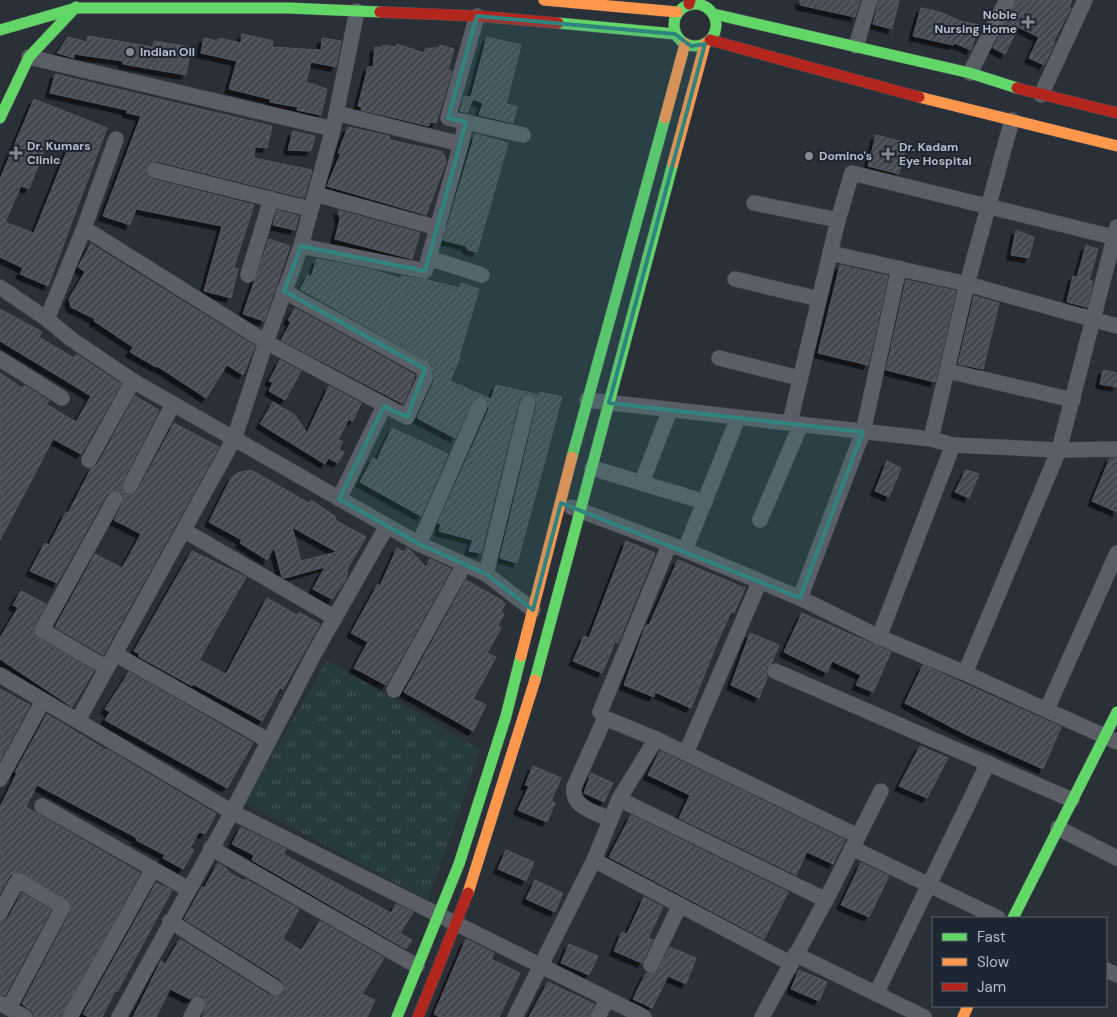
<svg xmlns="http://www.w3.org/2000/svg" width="1117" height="1017" font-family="'DM Sans',sans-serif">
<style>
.park{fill:url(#park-tufts)}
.building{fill:url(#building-hatch);stroke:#52575f;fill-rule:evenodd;filter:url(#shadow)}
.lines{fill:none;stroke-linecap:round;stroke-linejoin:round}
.street-casing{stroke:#484c53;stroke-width:16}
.fast-casing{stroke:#484c53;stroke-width:12}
.slow-casing{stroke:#484c53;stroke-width:12}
.jam-casing{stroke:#484c53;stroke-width:12}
.street{stroke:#5a5e66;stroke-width:15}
.fast{stroke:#63d668;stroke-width:11}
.slow{stroke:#ff974d;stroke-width:11}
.jam{stroke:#b3261e;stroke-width:11}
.marked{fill:#308480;fill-opacity:0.2;stroke:#308480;stroke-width:4;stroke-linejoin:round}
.poi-dot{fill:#848b96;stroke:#1d2633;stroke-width:2}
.labels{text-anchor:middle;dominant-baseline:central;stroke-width:4;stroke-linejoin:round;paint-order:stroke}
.poi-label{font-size:12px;font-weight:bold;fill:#b4bcc9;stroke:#1d2633;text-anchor:start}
</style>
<defs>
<pattern id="park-tufts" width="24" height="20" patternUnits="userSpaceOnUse" patternTransform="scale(1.25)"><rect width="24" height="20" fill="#273a3e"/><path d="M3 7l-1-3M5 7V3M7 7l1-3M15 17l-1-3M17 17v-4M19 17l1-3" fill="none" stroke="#445559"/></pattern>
<pattern id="building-hatch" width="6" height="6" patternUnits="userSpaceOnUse" patternTransform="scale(1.25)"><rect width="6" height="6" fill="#444950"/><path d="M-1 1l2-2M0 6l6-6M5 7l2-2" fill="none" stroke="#5d6168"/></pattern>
<filter id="shadow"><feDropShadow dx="-4.5" dy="4.5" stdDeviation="0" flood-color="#0009"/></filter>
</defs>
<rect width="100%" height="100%" fill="#2a3038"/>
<!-- park -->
<path class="park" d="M327,660L481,750L428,900L245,802Z"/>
<!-- building -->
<g class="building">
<path d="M800,0H860L855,17L800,5Z"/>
<path d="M879,0H899L892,29L873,24Z"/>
<path d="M1016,0H1072L1069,7L1071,8L1053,42H1055L1044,65L1029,58L1039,37L1018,27L1005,54L993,48Z"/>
<path d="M921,8L940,12L960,21L979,25L971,50L954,43L953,45L913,36Z"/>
<path d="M242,34L273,41L272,47L321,50L322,38L341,41L336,67L311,62L306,82L327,89L321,115L297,110L298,107L270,102V99L229,89L237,61L201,53L204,38L217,41L219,38L241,43Z"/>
<path d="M88,36L153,47L154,41L191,47L186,75L123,64V61L74,54V58L57,53L68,37L87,42Z"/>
<path d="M487,37L521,45L506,104L517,107L513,123L479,115L483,103L473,99L467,113L460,111L464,96L471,97Z"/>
<path d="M397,44L424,53L426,48H439L440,45L454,49L448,70L452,71L436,123L430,122L429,126L387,116L361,110L362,107L358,106L368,67H373L375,47L381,48L383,45L396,47Z"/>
<path d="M55,74L272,126L267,148L255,147L254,158L312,170L304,198L156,161L147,164L145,173L152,179L254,205L234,267L238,269L231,298L204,291L222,226L136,209L130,225L103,216L141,116L127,113V110L50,93Z"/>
<path d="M34,99L107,128L48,286L20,274L23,268L0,257V179ZM49,138L69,146L34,233L5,222L21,186L29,189Z"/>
<path d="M348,127L389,136L390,140L440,151L444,154L446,162L426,215L327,186L341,153H338Z"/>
<path d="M293,131L315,136L311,151L288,150Z"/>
<path d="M475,134L508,143L477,252L468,250L466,246L443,240Z"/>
<path d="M876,135L907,143L899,174L868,166Z"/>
<path d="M277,210L299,216L295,230L273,225Z"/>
<path d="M338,210L420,233L412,259L335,239L340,219Z"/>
<path d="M1016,230L1034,237L1029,258L1011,255Z"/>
<path d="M269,239L290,246L264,321L243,314Z"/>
<path d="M91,244L255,346L243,375L227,365L206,398L157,366L156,367L130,352L133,347L94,321L95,319L71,307L69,299L85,272L78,267Z"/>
<path d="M1086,245L1098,249L1089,280L1093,281L1087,307L1067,302L1073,276L1077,277Z"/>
<path d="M317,259L374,270L401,279V276L428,280L459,288L461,283L479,289L459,356L460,357L450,381L491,399L496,385L539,395L540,392L562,397L517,563L500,558L537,405L535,397L526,394L519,400L481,553L469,551L473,540L439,531L441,524L438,523L489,409L488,400L479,396L474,398L455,438L417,418L434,381L432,364L300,289L308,275L311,277Z"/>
<path d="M840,265L888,276L868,365L818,353Z"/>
<path d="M906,280L956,291L935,382L886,370Z"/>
<path d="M974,296L999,303L983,369L958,364Z"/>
<path d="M295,308L415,375L403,404L281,340L291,322L288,320Z"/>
<path d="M0,309L42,332L39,337L74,358L76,354L121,384L81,454L53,439L0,540V373L22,388L24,385L49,401L46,404L76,422L91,396L0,341Z"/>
<path d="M280,360L301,371L285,400L269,391L273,383L269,381Z"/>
<path d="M1103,370L1117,373V387L1100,384Z"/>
<path d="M329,386L361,403L353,421L349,419L338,439L343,442L339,449L344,452L338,463L328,458L325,464L260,424L273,402L295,415L307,433Z"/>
<path d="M135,396L159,410L122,482L121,487L125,494L131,495L138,490L174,423L219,447L103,655L55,627L95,554L122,568L141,534L114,520L123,503V494L114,490L107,494L57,583L30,571L45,543L49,545L66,512L68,513L91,469L97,465Z"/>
<path d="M392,428L448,454L421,516L360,482L373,458L377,460Z"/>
<path d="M1110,458H1117V512L1092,501Z"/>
<path d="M887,461L901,468L889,497L875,491Z"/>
<path d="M251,470L309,503L311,500L336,517L335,520L366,537L346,571L348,572L345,581L332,599L313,589L325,567L285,578L282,577L274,547L267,560L240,543L242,540L209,522L231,478L237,473ZM292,527L337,552L301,561Z"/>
<path d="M966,470L979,474L969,498L955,492Z"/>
<path d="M626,541L655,553L618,643L615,642L602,673L573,661L584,636L589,638Z"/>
<path d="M397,548L404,552L407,548L410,550L426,567L430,559L451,569L386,685L354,668L368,642L351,633L378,584L380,586Z"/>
<path d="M192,551L246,577L199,660L226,674L267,598L297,615L299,612L320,624L283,689L280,688L262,721L193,684L192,686L138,656L140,654L134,651Z"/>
<path d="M678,560L745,588L734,613L731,612L717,643L691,708L655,692L654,697L624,685L646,625H649Z"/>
<path d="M466,580L503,601L502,602L505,604L501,612L504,614L498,626L501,628L487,653L496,657L473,699L486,705L473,731L404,692Z"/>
<path d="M21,591L46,604L34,626V635L94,671L72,707L0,659V638L18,608L13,605Z"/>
<path d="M802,613L891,652L873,692L856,685L861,675L832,661L827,673L784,652Z"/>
<path d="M750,633L779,645L772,662L766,668L767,678L759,698L731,685Z"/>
<path d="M923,665L1061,727L1043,769L965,734L905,703Z"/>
<path d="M129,672L253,743L227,788L105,720L110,712L105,709Z"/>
<path d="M0,689L30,705L0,760Z"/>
<path d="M47,714L106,750L107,749L216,814L205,834L199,832L190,848L194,850L183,869L163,858L165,855L136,840L137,838L37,785L26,807L140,873L61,1017H34L33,1012L22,1004L71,911V903L19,871L10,875L0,893V807L17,773L15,772Z"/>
<path d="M920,746L948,758L927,798L899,786Z"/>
<path d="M660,751L845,840L833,864L807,852L796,875L679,818L690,795L648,775Z"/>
<path d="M533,766L561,778L551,801L555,803L547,822L518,810L529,786L525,785Z"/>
<path d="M591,773L613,783L604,802L584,793Z"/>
<path d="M631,815L788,892L764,939L609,857Z"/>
<path d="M241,827L286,849L283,854L391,913L396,904L413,912L400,933L412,940L406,949L252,860L254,855L232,844Z"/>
<path d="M506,850L534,862L526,881L498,869Z"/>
<path d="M218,863L227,869L228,872L244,881L245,879L299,909L283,939L301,950L320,921L384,958L362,994L375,1000L367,1017H202L207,1004L203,996L197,995L190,999L170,989L156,1017H133L161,961L165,964L180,939L271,996H280L284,993V984L281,980L184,919L202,887L204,888Z"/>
<path d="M861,863L889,876L869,917L841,905Z"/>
<path d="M535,880L563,893L555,912L526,899Z"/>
<path d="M156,883L172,890L117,992L115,991L102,1017H89L83,1014Z"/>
<path d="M22,893L51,910L5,995L0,994V922L8,918Z"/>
<path d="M644,897L663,907L648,938L653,940L642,963L614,951L622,932L627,934Z"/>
<path d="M466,939L494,953L491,959L520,973L499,1017H440L434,1014Z"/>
<path d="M569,944L598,956L589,975L561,963Z"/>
<path d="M670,947L696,958L686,984L668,976L652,1008L633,999L646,973L657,972Z"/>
<path d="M799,970L827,982L819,1001L791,989Z"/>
<path d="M548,982L594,1004L589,1017H529Z"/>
</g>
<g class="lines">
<!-- street casing -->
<g class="street-casing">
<g id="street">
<path d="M856,46L870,0"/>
<path d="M29,57L333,129"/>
<path d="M970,73L1007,0"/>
<path d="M1041,95L1085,0"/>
<path d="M466,122L523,135"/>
<path d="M461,144L466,122L448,118L477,16"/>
<path d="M154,170L310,209"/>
<path d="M315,194L438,228"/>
<path d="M754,203L838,220"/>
<path d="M84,228L266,342L407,417L425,378L424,369L284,291"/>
<path d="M301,246L425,271L461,144L336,113"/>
<path d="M830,253L967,284L1117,326"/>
<path d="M429,258L482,275"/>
<path d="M248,275L271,199"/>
<path d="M735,279L819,299"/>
<path d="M0,287L47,319L71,339L133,381L419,544L486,574L533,610"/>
<path d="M47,319L84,228L116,139"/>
<path d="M719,358L799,378"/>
<path d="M0,359L62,398"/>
<path d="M948,371L1073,400"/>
<path d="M587,400L931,439L953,445L1059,450L1117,449"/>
<path d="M790,422L838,220L852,173L1117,238"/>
<path d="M931,439L967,284L1012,120"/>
<path d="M89,460L133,381"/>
<path d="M592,468L705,502"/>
<path d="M642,482L670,410"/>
<path d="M130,486L173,404"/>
<path d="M339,499L384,406"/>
<path d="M571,507L685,550L800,598L879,637L965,673L1117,742"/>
<path d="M760,520L801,424"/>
<path d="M185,531L335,618"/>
<path d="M419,544L480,405"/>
<path d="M669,545L600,712L605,718L656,739L858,836"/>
<path d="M685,550L738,418"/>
<path d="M486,574L528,403"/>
<path d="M800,598L863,432L899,268"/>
<path d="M879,637L953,445"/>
<path d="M115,654L269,741"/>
<path d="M107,668L42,630L115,499"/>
<path d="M775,671L1072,800"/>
<path d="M965,673L1059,450L1117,227"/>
<path d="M0,675L232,812L644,1017"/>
<path d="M394,690L464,565"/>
<path d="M1047,709L1117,553"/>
<path d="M605,718L574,787C571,807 595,812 609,819"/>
<path d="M78,720L234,439L266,342L301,246L333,129L357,11"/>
<path d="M686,753L759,583"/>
<path d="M0,779L43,701"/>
<path d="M619,799L826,900"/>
<path d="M42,806L188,889"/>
<path d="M1058,828L1117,858"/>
<path d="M211,848L417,966"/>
<path d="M852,848L998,918"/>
<path d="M594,860L790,963"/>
<path d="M0,913L18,880L63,907L9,1008"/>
<path d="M170,921L276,988"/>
<path d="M795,954L924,1017"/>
<path d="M651,965L680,905"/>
<path d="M1106,970L1117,975"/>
<path d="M876,994L988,763"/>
<path d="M0,1003L25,1017"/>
<path d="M70,1017L153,869"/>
<path d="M119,1017L232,812L314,654L387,526"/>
<path d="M191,1017L198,1004"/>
<path d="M515,1017L594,860L619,799L656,739"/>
<path d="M598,1017L607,999"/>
<path d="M762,1017L826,900L881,791"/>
</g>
</g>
<!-- fast casing -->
<g class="fast-casing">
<g id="fast">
<circle cx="695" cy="25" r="21"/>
<path d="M714,14L970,73L1017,88"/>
<path d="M558,23L675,34"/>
<path d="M0,30L76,8H289L380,12"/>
<path d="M0,118L29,57L76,7"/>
<path d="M572,457L665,118"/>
<path d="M535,680L673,163"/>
<path d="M1013,918L1117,712"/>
<path d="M397,1017L459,864L506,716L521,656"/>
</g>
</g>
<!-- slow casing -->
<g class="slow-casing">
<g id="slow">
<path d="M544,0L677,12"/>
<path d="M919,97L1117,146"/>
<path d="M665,118L685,44"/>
<path d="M673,163L705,44"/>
<path d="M521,656L572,457"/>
<path d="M468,893L535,680"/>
<path d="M963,1017L968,1006"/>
</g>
</g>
<!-- jam casing -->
<g class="jam-casing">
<g id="jam">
<path d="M689,4L690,0"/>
<path d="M380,12L477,16L558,23"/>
<path d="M710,40L919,97"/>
<path d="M1017,88L1117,113"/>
<path d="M418,1017L468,893"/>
</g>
</g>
<!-- street -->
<use href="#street" class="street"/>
<!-- fast -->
<use href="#fast" class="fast"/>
<!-- slow -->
<use href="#slow" class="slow"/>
<!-- jam -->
<use href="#jam" class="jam"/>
</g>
<!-- marked area -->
<path class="marked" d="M477,16L675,34L691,46L705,44L609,403L863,432L800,598L561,503L533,610L486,574L419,544L339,499L384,406L407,417L425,369L284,291L301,246L425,271L466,122L448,118Z"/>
<!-- markers -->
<g class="poi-dot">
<path d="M1025.5 14.5h5v5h5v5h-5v5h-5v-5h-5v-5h5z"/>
<circle cx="130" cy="52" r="5"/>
<path d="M13.5 145.5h5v5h5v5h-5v5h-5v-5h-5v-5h5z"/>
<path d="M885.5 146.5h5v5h5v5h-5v5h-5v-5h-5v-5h5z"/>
<circle cx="809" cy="156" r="5"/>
</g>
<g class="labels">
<!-- poi labels -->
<g class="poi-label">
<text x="1017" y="15" text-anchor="end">Noble<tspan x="1017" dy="14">Nursing Home</tspan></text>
<text x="140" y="52">Indian Oil</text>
<text x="27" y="146">Dr. Kumars<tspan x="27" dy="14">Clinic</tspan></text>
<text x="899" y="147">Dr. Kadam<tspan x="899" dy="14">Eye Hospital</tspan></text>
<text x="819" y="156">Domino's</text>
</g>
</g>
<!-- legend -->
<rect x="932" y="917" width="175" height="90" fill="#1d2633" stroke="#59626f"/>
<rect x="942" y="933" width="25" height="8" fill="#63d668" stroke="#59626f"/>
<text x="977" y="942" font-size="15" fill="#b4bcc9">Fast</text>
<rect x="942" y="958" width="25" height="8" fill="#ff974d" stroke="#59626f"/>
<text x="977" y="967" font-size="15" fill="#b4bcc9">Slow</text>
<rect x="942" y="983" width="25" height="8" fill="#b3261e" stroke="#59626f"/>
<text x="977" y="992" font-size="15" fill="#b4bcc9">Jam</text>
</svg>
